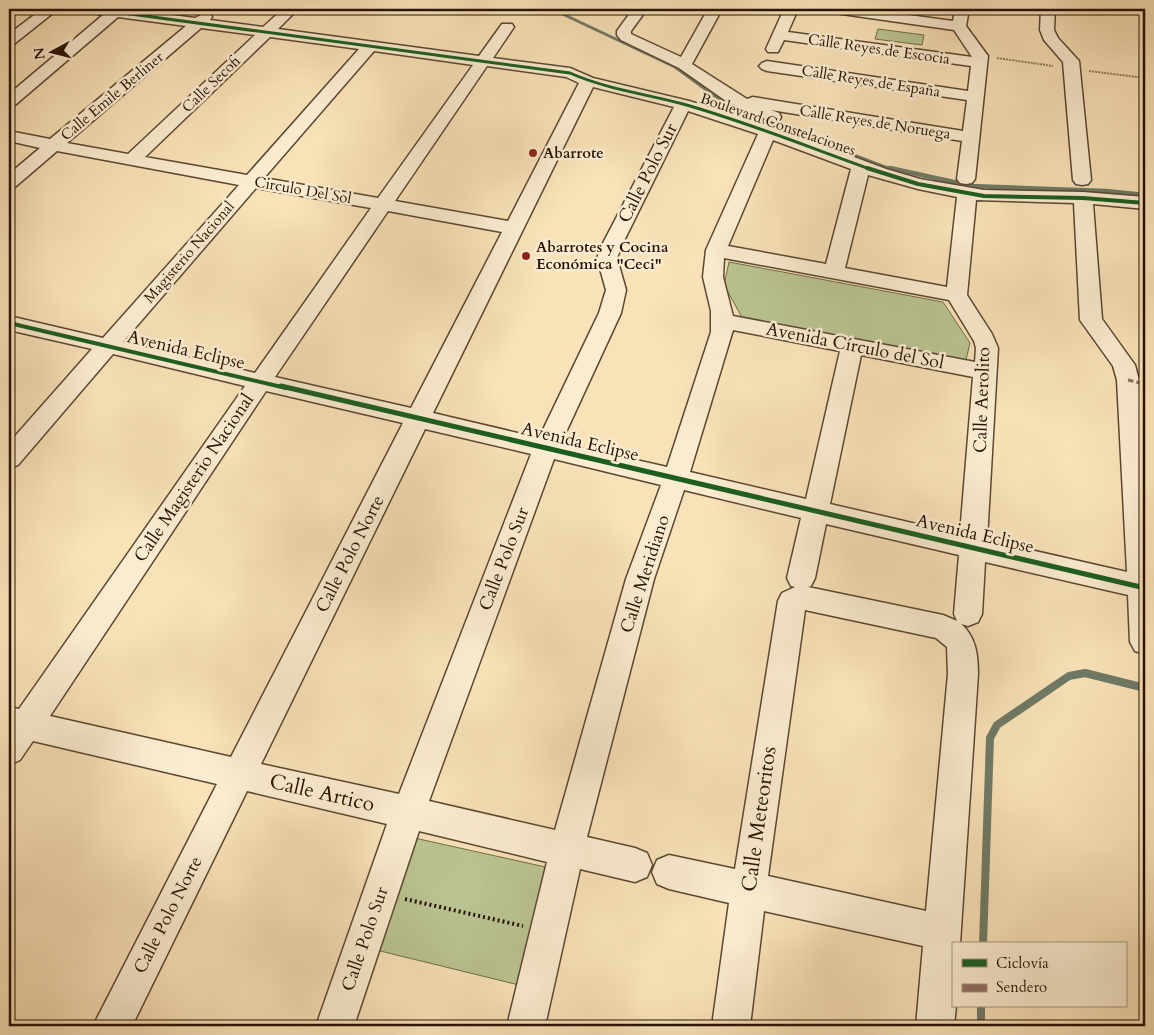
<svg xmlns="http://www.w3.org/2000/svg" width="1154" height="1035" font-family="Cardo,serif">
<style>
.green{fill:#bac492;stroke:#706c4b}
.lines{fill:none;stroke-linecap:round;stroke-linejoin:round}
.stream-far2{stroke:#6f7a67;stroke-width:3}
.stream-far1{stroke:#6f7a67;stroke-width:4.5}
.stream{stroke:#6f7a67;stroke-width:8}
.minor-casing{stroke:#5c4731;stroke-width:3}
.path-far1{stroke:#271304;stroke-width:2;stroke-dasharray:0.5 1;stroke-linecap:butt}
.path{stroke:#271304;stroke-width:4;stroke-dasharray:2 3;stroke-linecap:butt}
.minor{fill:#fbecd1;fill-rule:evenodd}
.quiet{stroke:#8d6e63;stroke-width:3;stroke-dasharray:5.5 3;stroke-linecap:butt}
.cycleway-far2-casing{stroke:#fbecd1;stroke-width:5}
.cycleway-far1-casing{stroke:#fbecd1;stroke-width:6}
.cycleway-casing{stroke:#fbecd1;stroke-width:8}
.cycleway-far2{stroke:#1b5e20;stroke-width:3}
.cycleway-far1{stroke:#1b5e20;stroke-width:4}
.cycleway{stroke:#1b5e20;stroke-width:5}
.poi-dot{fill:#8f2418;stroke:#fbecd1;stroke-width:2}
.labels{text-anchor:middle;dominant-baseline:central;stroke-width:5;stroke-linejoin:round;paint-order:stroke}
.far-street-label{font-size:15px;fill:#271304;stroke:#fbecd1}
.far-poi-label{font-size:15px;font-weight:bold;fill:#271304;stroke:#fbecd1;text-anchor:start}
.street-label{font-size:18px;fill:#271304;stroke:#fbecd1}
.near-street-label{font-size:21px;fill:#271304;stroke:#fbecd1}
</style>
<rect width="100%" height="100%" fill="#f9e2b8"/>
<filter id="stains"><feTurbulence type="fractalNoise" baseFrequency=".004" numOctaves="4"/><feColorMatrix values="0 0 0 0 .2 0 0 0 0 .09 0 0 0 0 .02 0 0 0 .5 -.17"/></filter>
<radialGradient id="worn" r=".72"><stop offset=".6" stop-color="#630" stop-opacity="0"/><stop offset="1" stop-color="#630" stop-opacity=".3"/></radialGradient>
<!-- green -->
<g class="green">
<path d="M878,29L924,35L922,45L875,39Z"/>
<path d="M729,262L943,302L970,343L965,364L744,321L724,285Z"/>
<path d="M410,837L550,868L523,986L372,949Z"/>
</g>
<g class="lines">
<!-- stream-far2 -->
<path class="stream-far2" d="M552,9L675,67L723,102L746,114L885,167L896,169"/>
<!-- stream-far1 -->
<path class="stream-far1" d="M890,168L972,186L1106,191L1145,195"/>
<!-- stream -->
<g class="stream">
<path d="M983,944L990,738L997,725L1069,676L1085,673L1145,688"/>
<path d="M981,1006V1026"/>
</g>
<!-- minor casing -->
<g class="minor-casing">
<g id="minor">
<path d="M42,9H58L14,44L9,45V34Z"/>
<path d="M86,9H125L195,18L205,13L210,14L212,17L210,20L263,27L283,9H298L278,29L479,56L502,24H512L514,27L493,58L570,68L593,78L689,101L774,127L886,169L920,179L984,190L1083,192L1145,197V209L1093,204L1102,319L1135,365L1139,380L1145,455V654L1135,651L1130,642L1128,595L985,562L982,614L978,622L968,626L961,624C976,637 978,655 978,674L960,944H953V1006H956L954,1026H916L923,946L764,911L750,1026H712L729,903L669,889L657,884L652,872L657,860L669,855L735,869L778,601L782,593L795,587L791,586L787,578L801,518L684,490L654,579L587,837L635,848L647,853L652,865L647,877L635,882L580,869L545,1026H507L547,862L419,831L354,1026H316L387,824L247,791L132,1026H93L217,784L33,741L20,760L9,765V707L19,709L245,386L113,354L18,465L9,468V443L92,349L9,330V316L103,338L239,185L57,151L15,187L9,188V174L40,148L9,141V131L50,139L186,26L118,17L15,105L9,107V94L103,15L88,12ZM201,28L255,35L128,154L67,143ZM270,37L359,49L247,175L145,157ZM374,51L473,65L378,198L264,178ZM487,66L566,77L579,83L508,221L395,201ZM593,87L674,107L602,245L597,258L606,290L599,313L539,438L433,413ZM688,111L758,134L706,250L703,277L711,311V332L667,467L561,443L621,313L626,290L617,258L622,245ZM773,140L851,169L826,264L728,246ZM868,175L918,189L957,197L947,287L845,268ZM256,188L371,208L255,373L123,342ZM976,200L1074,203L1080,320L1113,366L1117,380L1127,572L987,540L998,348L992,334L967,295ZM388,211L502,232L411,408L275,377ZM724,258L949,300L974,341L976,348L975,362L733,316L723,277ZM733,330L840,351L806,499L690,472ZM861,355L973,377L960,534L830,504ZM266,391L403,423L231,757L50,716ZM425,429L531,454L399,794L261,764ZM554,459L661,485L626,579L555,830L429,801ZM826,524L959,555L954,614L957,621L943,615L808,587L811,586L815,578ZM805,610L936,638L947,647L948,674L926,911L768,876Z"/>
<path d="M633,9H647L631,31V34L681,57L708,9H722L692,64L747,99L753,97L963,131L967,100L767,71L762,69L759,66L762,63L767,61L968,91L971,66L784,40L778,52H768L766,49L784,9H798L788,32L972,57L954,30L835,13L828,9H864L953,21L955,9H969L966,26L988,56L975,179L972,183L966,184L960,183L957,179L962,141L771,110L779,113L781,117L779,121L773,122L726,101L679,68L621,40L617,35V31Z"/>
<path d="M1041,9H1055L1054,30L1058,38L1079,61L1091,180L1088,184L1082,185L1076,184L1073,180L1063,62L1044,40L1040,30Z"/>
</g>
</g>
<!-- path-far1 -->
<g class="path-far1">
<path d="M997,58L1053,66"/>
<path d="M1089,71L1145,78"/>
</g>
<!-- path -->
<path class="path" d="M405,899L523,926"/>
<!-- minor -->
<use href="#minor" class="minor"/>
<!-- quiet -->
<path class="quiet" d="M1128,380L1145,384"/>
<!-- cycleway-far2 casing -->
<g class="cycleway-far2-casing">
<path id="cycleway-far2" d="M93,9L570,73C606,89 646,94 683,104C747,122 808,147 870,169"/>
</g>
<!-- cycleway-far1 casing -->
<g class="cycleway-far1-casing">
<g id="cycleway-far1">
<path d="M867,168L918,184L984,196L1083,198L1145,203"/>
<path d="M9,323L286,388"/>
</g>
</g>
<!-- cycleway casing -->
<g class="cycleway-casing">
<path id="cycleway" d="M281,386L1145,588"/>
</g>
<!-- cycleway-far2 -->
<use href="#cycleway-far2" class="cycleway-far2"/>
<!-- cycleway-far1 -->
<use href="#cycleway-far1" class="cycleway-far1"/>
<!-- cycleway -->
<use href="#cycleway" class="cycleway"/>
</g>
<!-- markers -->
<g class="poi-dot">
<circle cx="533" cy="153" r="5"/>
<circle cx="526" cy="256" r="5"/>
</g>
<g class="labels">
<!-- far-street labels -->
<g class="far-street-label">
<text transform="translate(879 49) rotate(8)">Calle Reyes de Escocia</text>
<text transform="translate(871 81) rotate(9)">Calle Reyes de España</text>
<text transform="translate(211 84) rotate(-44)">Calle Secofi</text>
<text transform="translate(112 96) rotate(-40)">Calle Emile Berliner</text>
<text transform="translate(875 122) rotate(9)">Calle Reyes de Noruega</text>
<text transform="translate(778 124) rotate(19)">Boulevard Constelaciones</text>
<text transform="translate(303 190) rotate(10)">Circulo Del Sol</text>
<text transform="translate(189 252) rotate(-49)">Magisterio Nacional</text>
</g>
<!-- far-poi labels -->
<g class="far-poi-label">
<text x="543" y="153">Abarrote</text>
<text x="536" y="247">Abarrotes y Cocina<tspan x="536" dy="17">Económica ''Ceci''</tspan></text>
</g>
<!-- street labels -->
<g class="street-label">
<text transform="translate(648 173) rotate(-63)">Calle Polo Sur</text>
<text transform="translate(855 346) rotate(11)">Avenida Círculo del Sol</text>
<text transform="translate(186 350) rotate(13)">Avenida Eclipse</text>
<text transform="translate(982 400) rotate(-88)">Calle Aerolito</text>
<text transform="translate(580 442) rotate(13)">Avenida Eclipse</text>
<text transform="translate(194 478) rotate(-56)">Calle Magisterio Nacional</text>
<text transform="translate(975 534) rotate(13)">Avenida Eclipse</text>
<text transform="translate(350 554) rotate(-63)">Calle Polo Norte</text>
<text transform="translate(504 559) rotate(-69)">Calle Polo Sur</text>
<text transform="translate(645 574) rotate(-72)">Calle Meridiano</text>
<text transform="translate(168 915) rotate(-63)">Calle Polo Norte</text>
<text transform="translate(365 939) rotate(-71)">Calle Polo Sur</text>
</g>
<!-- near-street labels -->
<g class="near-street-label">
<text transform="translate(322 793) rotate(13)">Calle Artico</text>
<text transform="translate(759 819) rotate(-82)">Calle Meteoritos</text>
</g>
</g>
<!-- margin -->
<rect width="1154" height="1035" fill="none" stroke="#f9e2b8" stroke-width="30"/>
<rect x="10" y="10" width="1134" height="1015" fill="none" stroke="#271304" stroke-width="2.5"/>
<rect x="15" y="15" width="1124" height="1005" fill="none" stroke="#271304"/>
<!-- legend -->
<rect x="952" y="942" width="175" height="65" fill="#fbecd1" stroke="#a6957f"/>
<rect x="962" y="959" width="25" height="8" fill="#1b5e20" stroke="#a6957f"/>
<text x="996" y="968" font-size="15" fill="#271304">Ciclovía</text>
<rect x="962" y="984" width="25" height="8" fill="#8d6e63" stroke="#a6957f"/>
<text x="996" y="992" font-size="15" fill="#271304">Sendero</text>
<!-- north arrow -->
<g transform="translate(52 52) rotate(263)" stroke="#fbecd1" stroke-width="4" paint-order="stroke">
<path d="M0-4L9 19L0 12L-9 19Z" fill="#271304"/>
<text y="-8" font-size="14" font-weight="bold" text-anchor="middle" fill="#271304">N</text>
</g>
<rect width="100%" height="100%" filter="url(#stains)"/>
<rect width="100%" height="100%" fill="url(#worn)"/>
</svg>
